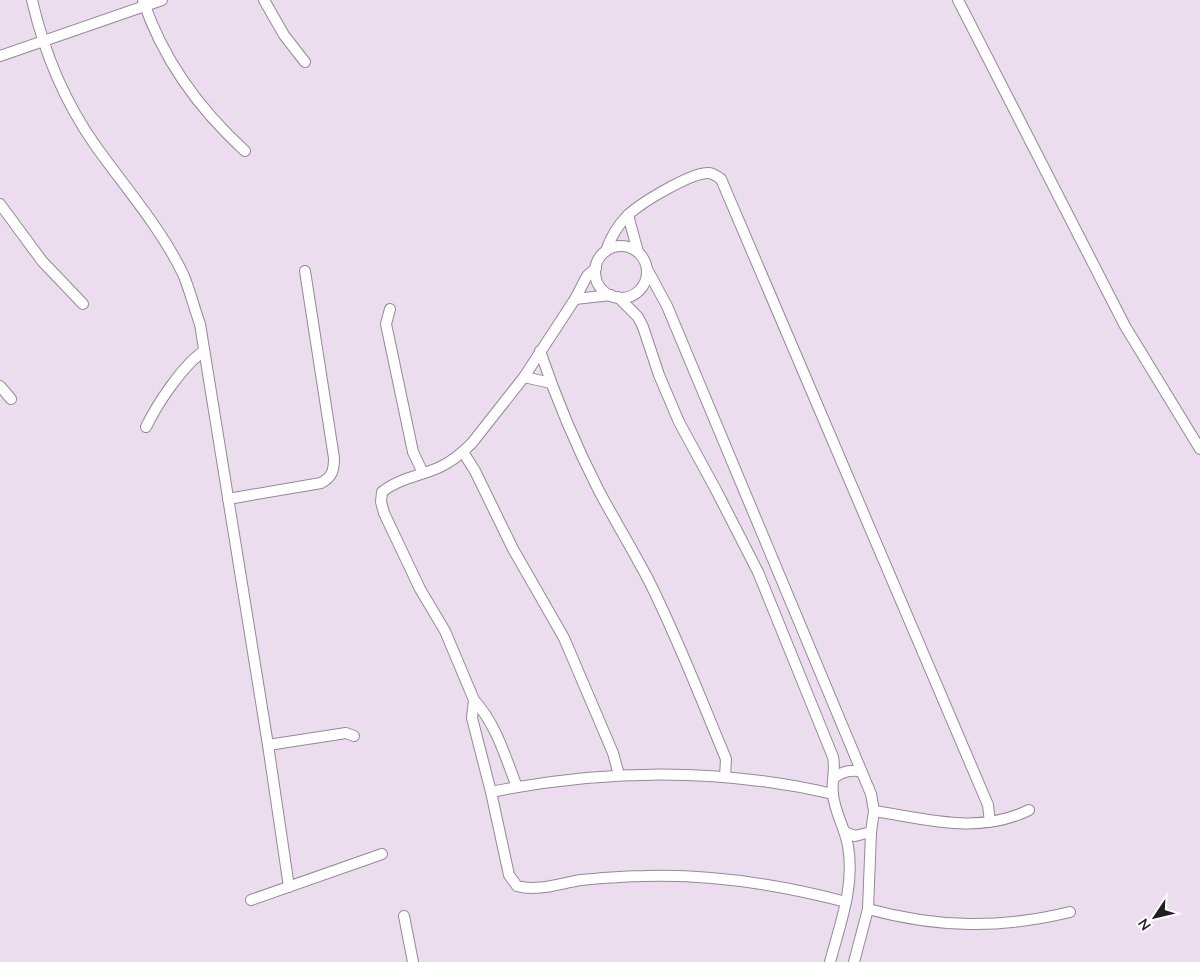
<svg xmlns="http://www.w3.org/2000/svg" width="1200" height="962" font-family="'Nunito Sans',sans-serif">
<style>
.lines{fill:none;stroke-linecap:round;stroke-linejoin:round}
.street-casing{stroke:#958898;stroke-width:12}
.street{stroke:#fff;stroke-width:10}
</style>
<rect width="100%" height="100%" fill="#ebdcee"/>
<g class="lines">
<!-- street casing -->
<g class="street-casing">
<g id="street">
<path d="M32,0C44,52 64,101 95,145C124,186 161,228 183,274C190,290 194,308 200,324L268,745L289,887"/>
<path d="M143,0C163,60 199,109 245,151"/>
<path d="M264,0L284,35L305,62"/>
<path d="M958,0L1125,326L1200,449"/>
<path d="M0,56L162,0"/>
<path d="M0,204L42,261L83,304"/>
<path d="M628,215L638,252"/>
<circle cx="621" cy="272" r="26"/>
<path d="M606,251C611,236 617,226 628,215C642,202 689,174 707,173C713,172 716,176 721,179L988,805L990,822"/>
<path d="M596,268L587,276L575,299L524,377L472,443C463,452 453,461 440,467C421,476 399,478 382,492L381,502L384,513L420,589L445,631L474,700L472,718L491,792L509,875L517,886C537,892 561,883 581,880C603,878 624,876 646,876C713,874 781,885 846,902"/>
<path d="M647,269L667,306L871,794L874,811L871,832L868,909L854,962"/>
<path d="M618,297L638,317L643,327L659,375L679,422L716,490L758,572L833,757C836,770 831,782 833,795C835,813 845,828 848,846C855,886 840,924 830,962"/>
<path d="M575,299L611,295"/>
<path d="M390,309L386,324L413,452L423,473"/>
<path d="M540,351C556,398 576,446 599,491C615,521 633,550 649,581C678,639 701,699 726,759L725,777"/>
<path d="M524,377L551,383"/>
<path d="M0,386L11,399"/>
<path d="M146,427C157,404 183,365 204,351"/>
<path d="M463,452L475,471L513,549L564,638L613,753L619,775"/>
<path d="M228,499L321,483C332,477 334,471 334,458L305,271"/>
<path d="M474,700C496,724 505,756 517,787"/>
<path d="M268,745L346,733L354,736"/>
<path d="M835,777C844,771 850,770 861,771"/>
<path d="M491,792C604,769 721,768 833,794"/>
<path d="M874,811C927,819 978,835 1029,810"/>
<path d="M845,832L855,836L871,832"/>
<path d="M251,900L382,854"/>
<path d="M868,909C938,928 1000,929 1070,912"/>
<path d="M404,916L413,962"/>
</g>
</g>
<!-- street -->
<use href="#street" class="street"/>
</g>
<!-- north arrow -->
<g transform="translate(1155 917) rotate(235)" stroke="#ffffff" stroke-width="4" paint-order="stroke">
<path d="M0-4L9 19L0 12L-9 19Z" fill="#211c22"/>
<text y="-8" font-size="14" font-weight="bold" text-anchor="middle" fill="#211c22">N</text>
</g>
</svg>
